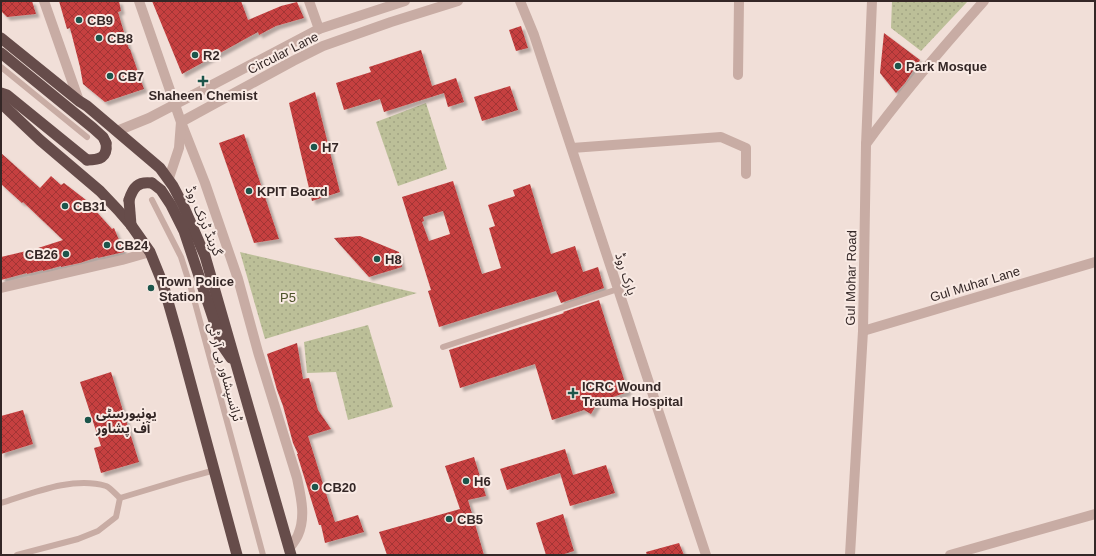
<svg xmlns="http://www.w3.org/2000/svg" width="1096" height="556" font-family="Helvetica,'Noto Sans Arabic',sans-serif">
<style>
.green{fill:url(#green-dots)}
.building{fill:url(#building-cross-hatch);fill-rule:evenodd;filter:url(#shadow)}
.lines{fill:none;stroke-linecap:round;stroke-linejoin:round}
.service{stroke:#c8aca4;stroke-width:6}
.minor{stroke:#c8aca4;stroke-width:10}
.tertiary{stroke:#c8aca4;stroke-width:10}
.trunk{stroke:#664c4a;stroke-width:11}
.trunk-bridge{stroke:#664c4a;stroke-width:11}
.poi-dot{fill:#1c554b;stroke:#f9eae4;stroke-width:1.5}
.labels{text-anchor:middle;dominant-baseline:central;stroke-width:4;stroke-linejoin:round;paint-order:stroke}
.poi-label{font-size:13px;font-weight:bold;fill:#342726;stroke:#f9eae4;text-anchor:start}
.street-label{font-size:13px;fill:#342726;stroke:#f9eae4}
.park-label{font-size:13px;fill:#4d5229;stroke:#f9eae4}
</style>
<defs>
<pattern id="green-dots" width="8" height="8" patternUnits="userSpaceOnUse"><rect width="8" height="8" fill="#bcbf98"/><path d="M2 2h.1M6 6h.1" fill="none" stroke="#a2a483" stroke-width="1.8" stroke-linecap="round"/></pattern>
<pattern id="building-cross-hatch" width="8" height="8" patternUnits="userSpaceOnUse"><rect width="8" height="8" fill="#c64141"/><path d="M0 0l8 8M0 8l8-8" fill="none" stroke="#a23636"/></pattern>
<filter id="shadow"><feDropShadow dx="3.5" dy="3.5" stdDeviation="1" flood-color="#0004"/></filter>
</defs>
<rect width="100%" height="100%" fill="#f1dfd8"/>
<!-- green -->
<g class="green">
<path d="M892,1H968L921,51L891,28Z"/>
<path d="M426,103L447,169L398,186L376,122Z"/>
<path d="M240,252L417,293L265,339Z"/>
<path d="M368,325L393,407L348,420L336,372L307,373L304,342Z"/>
</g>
<!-- building -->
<g class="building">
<path d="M1,1H32L36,14L7,17L1,11Z"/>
<path d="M59,1H119L121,11L118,12L129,49H130L144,89L105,102L83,84L80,67L70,28L67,29Z"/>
<path d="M152,1H241L248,20L281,6L297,2L304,18L276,26L259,35L258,32L182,74Z"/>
<path d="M521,26L528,48L516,51L509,30Z"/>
<path d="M884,33L920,60L905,83L896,93L880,73Z"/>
<path d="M421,50L432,86L456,78L464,102L448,107L444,93L384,112L380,99L344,110L336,83L371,72L369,67Z"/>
<path d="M510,86L518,110L482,121L474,97Z"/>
<path d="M315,92L340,192L312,201L289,103Z"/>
<path d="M244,134L279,239L254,243L219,143Z"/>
<path d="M1,153L40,188L51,176L61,185L64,183L86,200L112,229L114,228L124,252L98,258V257L80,263L61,267V266L43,271V270L27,274V273L1,280V257L35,249L63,240L23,202L22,203L1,184Z"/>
<path d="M453,181L482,274L501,268L489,228L495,226L488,205L515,196L513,190L530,184L551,254L575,246L583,272L598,267L604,288L561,303L556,291L439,327L428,291L431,290L402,197ZM443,211L450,234L429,241L422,222L424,221L423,217Z"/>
<path d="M360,236L399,252L402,267L369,277L334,238Z"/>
<path d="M599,300L628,392L598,402L591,414L584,410L552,420L535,364L460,388L449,350L564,313L563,312Z"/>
<path d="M297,343L303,379L309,378L318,410L331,429L308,436L335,522L358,515L364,532L325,543L321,525H319L297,454H298L293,443L283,406L277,390L267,354Z"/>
<path d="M111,372L139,462L101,473L94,448L101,446L80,382Z"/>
<path d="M23,410L33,444L1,454V416Z"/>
<path d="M565,449L573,475L606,465L615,493L570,506L560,473L507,490L500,469Z"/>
<path d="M474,457L486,496L468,500L484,555H387L379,532L460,509L445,466Z"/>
<path d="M563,514L574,551L561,555H546L536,523Z"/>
<path d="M679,543L684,555H647L646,552Z"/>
</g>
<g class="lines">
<!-- service -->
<g class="service">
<path d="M1,67L87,137"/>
<path d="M152,200L181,257L191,288L263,555"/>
<path d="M443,347L618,289"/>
<path d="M120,498L183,479L215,470"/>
<path d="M1,503C33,493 73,476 106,486C111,488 116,495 120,498"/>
<path d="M17,555L78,539L98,531L116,517L120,498"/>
</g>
<!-- minor -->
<g class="minor">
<path d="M44,1L79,101"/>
<path d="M309,1L319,29"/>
<path d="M738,75L739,1"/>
<path d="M181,122L205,183L238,279L258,352L297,478C301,497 306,517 298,535C296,540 292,544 289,549"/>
<path d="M866,144C902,94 943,47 984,1"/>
<path d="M572,148L721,137L746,148V174"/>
<path d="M1,288L122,260L150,252"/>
<path d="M863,331L1095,262"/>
<path d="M850,555L863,331L866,145L872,1"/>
</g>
<!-- tertiary -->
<g class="tertiary">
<path d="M139,1L181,122"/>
<path d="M520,1L534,35L706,555"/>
<path d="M117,131L149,118L319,29L405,1"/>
<path d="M169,178L179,148L181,122L293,61L323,46L391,22L458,1"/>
<path d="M950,555L1095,514"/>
</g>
<!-- trunk -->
<g class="trunk">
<path d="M1,38L79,101L87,106L160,168L173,186L183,205L205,256L291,555"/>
<path d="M1,53L93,128L103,137L106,143"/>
<path d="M1,93L7,95L87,160"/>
<path d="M1,103L40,140L100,191L118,210L131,225L150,252L163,284L179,340L237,555"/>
<path d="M152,183L161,190L171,205L184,231L222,345L231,358"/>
<path d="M129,200L131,225"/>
</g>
<!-- trunk-bridge -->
<g class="trunk-bridge">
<path d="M87,160C99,160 108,158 106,143"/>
<path d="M129,200C133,187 138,181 152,183"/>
</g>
</g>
<!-- markers -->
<g class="poi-dot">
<circle cx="79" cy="20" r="4"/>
<circle cx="99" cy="38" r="4"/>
<circle cx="195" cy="55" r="4"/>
<circle cx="898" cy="66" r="4"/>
<circle cx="110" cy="76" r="4"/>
<path d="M201 75h4v4h4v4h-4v4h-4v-4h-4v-4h4z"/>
<circle cx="314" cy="147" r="4"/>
<circle cx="249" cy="191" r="4"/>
<circle cx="65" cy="206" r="4"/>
<circle cx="107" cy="245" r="4"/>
<circle cx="66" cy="254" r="4"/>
<circle cx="377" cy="259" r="4"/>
<circle cx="151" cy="288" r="4"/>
<path d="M571 387h4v4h4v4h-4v4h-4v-4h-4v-4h4z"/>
<circle cx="88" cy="420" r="4"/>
<circle cx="466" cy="481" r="4"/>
<circle cx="315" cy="487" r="4"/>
<circle cx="449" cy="519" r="4"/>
</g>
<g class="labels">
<!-- poi labels -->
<g class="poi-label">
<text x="87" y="20">CB9</text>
<text x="107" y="38">CB8</text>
<text x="203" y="55">R2</text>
<text x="906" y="66">Park Mosque</text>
<text x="118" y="76">CB7</text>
<text x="203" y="95" text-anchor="middle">Shaheen Chemist</text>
<text x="322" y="147">H7</text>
<text x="257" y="191">KPIT Board</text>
<text x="73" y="206">CB31</text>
<text x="115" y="245">CB24</text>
<text x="58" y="254" text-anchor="end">CB26</text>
<text x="385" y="259">H8</text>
<text x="159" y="281">Town Police<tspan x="159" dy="15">Station</tspan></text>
<text x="582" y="386">ICRC Wound<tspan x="582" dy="15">Trauma Hospital</tspan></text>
<text x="96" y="413">یونیورسٹی<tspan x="96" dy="15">آف پشاور</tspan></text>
<text x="474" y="481">H6</text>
<text x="323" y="487">CB20</text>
<text x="457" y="519">CB5</text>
</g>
<!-- street labels -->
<g class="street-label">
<text transform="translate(283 53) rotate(-27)">Circular Lane</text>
<text transform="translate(204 221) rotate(67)">گرینڈ ٹرنک روڈ</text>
<text transform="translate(626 274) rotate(72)">پارک روڈ</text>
<text transform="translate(851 278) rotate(-89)">Gul Mohar Road</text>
<text transform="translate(975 284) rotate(-17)">Gul Muhar Lane</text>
<text transform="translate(225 372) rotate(75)">ٹرانسپشاور بی آر ٹی</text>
</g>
<!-- park labels -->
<g class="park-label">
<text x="288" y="297">P5</text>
</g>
</g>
<!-- border -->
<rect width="1096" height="556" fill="none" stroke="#342726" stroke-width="4"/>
</svg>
